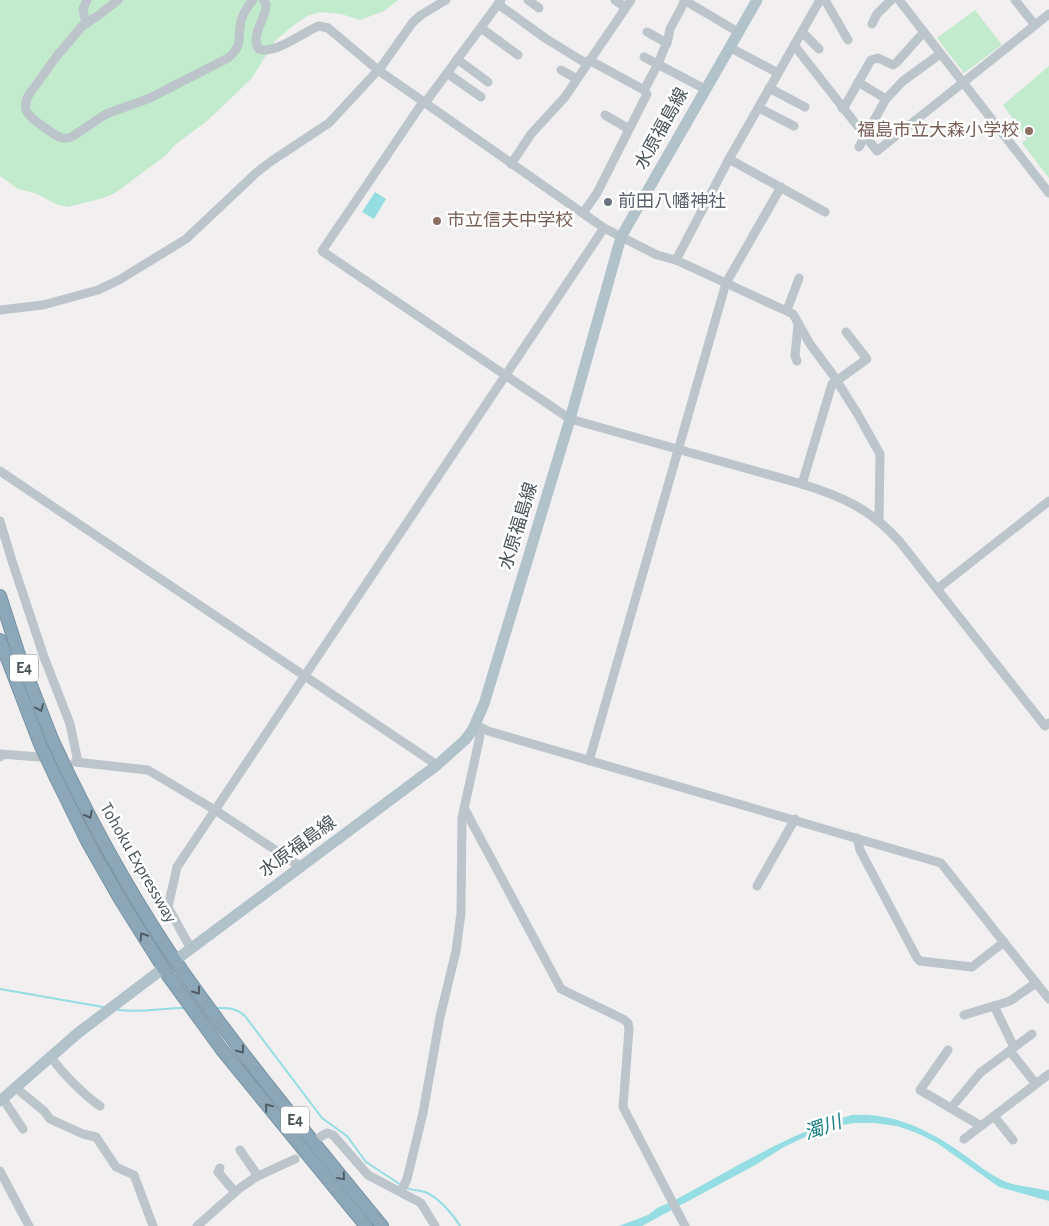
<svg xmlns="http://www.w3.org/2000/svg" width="1049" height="1226" font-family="'Alegreya Sans','Noto Sans JP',sans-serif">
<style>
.green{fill:#c2eacc}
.water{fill:#94dde2}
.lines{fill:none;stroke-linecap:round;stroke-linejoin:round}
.stream{stroke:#94dde2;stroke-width:2}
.highway-casing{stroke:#7793a4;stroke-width:14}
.minor{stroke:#bcc5ca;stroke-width:9}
.major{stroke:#b1c2cb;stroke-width:11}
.highway{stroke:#8ca8b8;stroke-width:12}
.highway-bridge-casing{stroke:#7793a4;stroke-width:14;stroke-linecap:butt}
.highway-bridge{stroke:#8ca8b8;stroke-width:12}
.oneway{stroke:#505c63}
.education-dot{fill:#8d6e63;stroke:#fff;stroke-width:2}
.worship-dot{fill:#6b7280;stroke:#fff;stroke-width:2}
.labels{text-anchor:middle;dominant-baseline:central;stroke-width:5;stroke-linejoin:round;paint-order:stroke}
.shield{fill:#fff;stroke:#80878c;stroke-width:1}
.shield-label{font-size:16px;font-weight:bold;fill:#49545a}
.street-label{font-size:18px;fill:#49545a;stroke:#fff}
.education-label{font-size:18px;fill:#785e54;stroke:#fff;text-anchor:end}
.worship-label{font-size:18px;fill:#5b616d;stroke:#fff;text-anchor:start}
.water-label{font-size:19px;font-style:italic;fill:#1a7f86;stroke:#fff}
</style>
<rect width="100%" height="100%" fill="#f1efef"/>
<!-- green -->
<g class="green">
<path d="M0,0H398L384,11L360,20L341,14L320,12L307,16L294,25L275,41L252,78L207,121L176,144L165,156L115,193L104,198L67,207L56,204L35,193L18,189L0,176Z"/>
<path d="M975,10L1002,45L964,73L937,38Z"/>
<path d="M1049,66V178L1022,143L1027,139L1003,105Z"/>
</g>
<!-- water -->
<g class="water">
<path d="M375,192L386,199L374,219L362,212Z"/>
<path d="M852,1115C895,1112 933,1132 966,1156C978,1165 990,1175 1004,1181C1018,1187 1035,1187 1049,1191V1201L999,1187L937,1143L917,1133L897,1126L874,1123H854L824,1128L784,1147L757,1164L642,1226H619L648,1215L657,1208L675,1200C733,1169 789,1133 852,1115Z"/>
</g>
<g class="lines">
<!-- stream -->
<g class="stream">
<path d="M0,989L103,1007"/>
<path d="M215,1008C228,1008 235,1007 245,1016L322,1118L347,1136L366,1162L401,1185"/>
<path d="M118,1010C140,1013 163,1008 185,1008"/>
<path d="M405,1187C412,1191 418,1190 425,1192C438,1197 453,1214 460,1226"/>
</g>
<!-- highway casing -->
<g class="highway-casing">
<g id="highway">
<path d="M0,596L18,652L52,739"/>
<path d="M0,640L40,744"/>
<path d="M67,771C101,841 139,908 183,972C245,1060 314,1143 382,1226"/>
<path d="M56,778L87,841L120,899L169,977L222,1050L366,1226"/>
</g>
</g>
<!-- minor -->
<g class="minor">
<path d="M118,0L99,15L82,26L56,57L28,96C26,102 24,107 27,112C31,119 54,135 62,138C66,139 69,138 73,136L106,114L150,98L228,58C244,45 237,38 241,21C243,13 248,6 253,0"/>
<path d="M263,0L266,4C267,18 249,36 259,49C275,55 303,32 319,26L328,28L378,70L604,228L657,255L676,260L793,314L810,344L833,375L857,413L880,454L879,520"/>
<path d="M528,0L539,8"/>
<path d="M615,0L625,7"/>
<path d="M684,0L738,32"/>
<path d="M825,0L848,40"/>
<path d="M899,0L1049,193"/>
<path d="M1015,0L1035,25"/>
<path d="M498,4L545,38L587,64"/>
<path d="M86,24L83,9L87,0"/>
<path d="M872,24L877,14L891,0"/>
<path d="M481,28L518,55"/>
<path d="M647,32L667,43"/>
<path d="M802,32L819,49"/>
<path d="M794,45L877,151L1049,14"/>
<path d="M729,47L778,73"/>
<path d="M644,57L705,89"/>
<path d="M457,59L488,82"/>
<path d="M561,70L577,79"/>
<path d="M447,73L481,97"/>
<path d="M858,82L886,99"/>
<path d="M769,88L805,107"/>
<path d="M644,90L658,64L668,39L670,29L685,1"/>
<path d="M423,102L322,251L570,419L802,484C843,497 871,509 900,542L1045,726L1049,723"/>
<path d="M425,103L501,0"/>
<path d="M759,108L794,126"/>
<path d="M842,108L846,104L871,60L878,58L893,65L897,62L923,33"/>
<path d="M605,115L629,129"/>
<path d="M859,147L886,99L903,81L940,54"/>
<path d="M729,159L825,212"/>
<path d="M511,164L531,134L565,97L631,0"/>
<path d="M583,213L597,193L647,94L644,90L589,60"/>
<path d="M676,260L729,159L820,0"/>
<path d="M0,310L43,305L98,290L119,280L186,239L257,172L273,160L329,123L381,67L413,22L421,15L446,0"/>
<path d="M787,310L799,278"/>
<path d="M797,361L795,356L798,325"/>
<path d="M0,471L437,765"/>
<path d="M802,484L832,384L867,359L846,332"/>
<path d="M0,521L12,561L44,657L70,724L78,762"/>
<path d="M937,589L1049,501"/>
<path d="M476,725L488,731L941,863L1049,999"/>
<path d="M0,757L1,754L39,757"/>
<path d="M589,761L726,283L781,187"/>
<path d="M75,762L148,770L215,810L301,867"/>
<path d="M464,808L561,989L623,1019L628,1023L629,1029L623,1107L685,1226"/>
<path d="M857,838L860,850L917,958L920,961L972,967L1004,942"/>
<path d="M757,886L795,819"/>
<path d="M191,949L168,907L177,867L604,228"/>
<path d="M994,1006L1014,1047"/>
<path d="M964,1015L1010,1001L1036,983"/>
<path d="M948,1050L920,1090L981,1126"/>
<path d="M1010,1051L1036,1084"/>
<path d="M51,1057C62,1073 84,1095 100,1106"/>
<path d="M16,1088L44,1111L50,1119L83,1134L96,1137L116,1167L134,1175L153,1226"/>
<path d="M3,1099L23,1129"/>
<path d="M951,1108L980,1073L1032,1034"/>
<path d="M994,1116L1013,1140"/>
<path d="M320,1137L327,1133L333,1135L368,1175L421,1203L435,1226"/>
<path d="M964,1139L1049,1074"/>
<path d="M240,1150L258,1176"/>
<path d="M220,1168L218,1172L235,1192"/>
<path d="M0,1171L29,1226"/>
<path d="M401,1192L407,1179L423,1113L440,1017L456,951L461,913L462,818L480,736L476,725"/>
<path d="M197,1226L240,1188L256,1177L295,1159"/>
</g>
<!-- major -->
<g class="major">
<path d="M181,956L437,765L465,740L472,731L484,704L570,419L621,237L757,0"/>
<path d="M0,1101L78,1033L161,970"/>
</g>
<!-- highway -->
<use href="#highway" class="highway"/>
<!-- highway-bridge casing -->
<g class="highway-bridge-casing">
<g id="highway-bridge">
<path d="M52,739L67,771"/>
<path d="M40,744L56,778"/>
</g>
</g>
<!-- highway-bridge -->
<use href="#highway-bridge" class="highway-bridge"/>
</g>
<!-- one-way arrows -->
<defs><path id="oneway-chevron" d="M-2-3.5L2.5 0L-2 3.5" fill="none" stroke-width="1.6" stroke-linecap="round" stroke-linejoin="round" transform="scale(1.25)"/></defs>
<g class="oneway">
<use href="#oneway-chevron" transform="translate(40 708) rotate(67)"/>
<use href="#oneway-chevron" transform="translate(89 815) rotate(62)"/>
<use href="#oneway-chevron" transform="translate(143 936) rotate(-122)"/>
<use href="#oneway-chevron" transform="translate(197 991) rotate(54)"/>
<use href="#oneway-chevron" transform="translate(241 1050) rotate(53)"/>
<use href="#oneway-chevron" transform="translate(268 1107) rotate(-129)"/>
<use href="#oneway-chevron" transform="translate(342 1177) rotate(50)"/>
</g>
<!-- markers -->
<g class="education-dot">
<circle cx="1029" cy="131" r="5"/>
<circle cx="437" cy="221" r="5"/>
</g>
<circle class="worship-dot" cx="608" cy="202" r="5"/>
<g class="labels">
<!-- shield labels -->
<g class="shield">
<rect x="10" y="654.5" width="28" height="27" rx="4"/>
<rect x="281" y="1106.5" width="28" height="27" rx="4"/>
</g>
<g class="shield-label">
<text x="24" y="668">E4</text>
<text x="295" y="1120">E4</text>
</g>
<!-- street labels -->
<g class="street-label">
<text transform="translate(662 129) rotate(-61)">水原福島線</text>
<text transform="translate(519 526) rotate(-73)">水原福島線</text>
<text transform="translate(298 847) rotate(-36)">水原福島線</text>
<text transform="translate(138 863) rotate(60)">Tohoku Expressway</text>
</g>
<!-- education labels -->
<g class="education-label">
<text x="1019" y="131">福島市立大森小学校</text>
<text x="447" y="221" text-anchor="start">市立信夫中学校</text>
</g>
<!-- worship labels -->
<g class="worship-label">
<text x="618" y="202">前田八幡神社</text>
</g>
<!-- water labels -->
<g class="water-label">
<text transform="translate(823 1128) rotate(-19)">濁川</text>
</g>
</g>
</svg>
